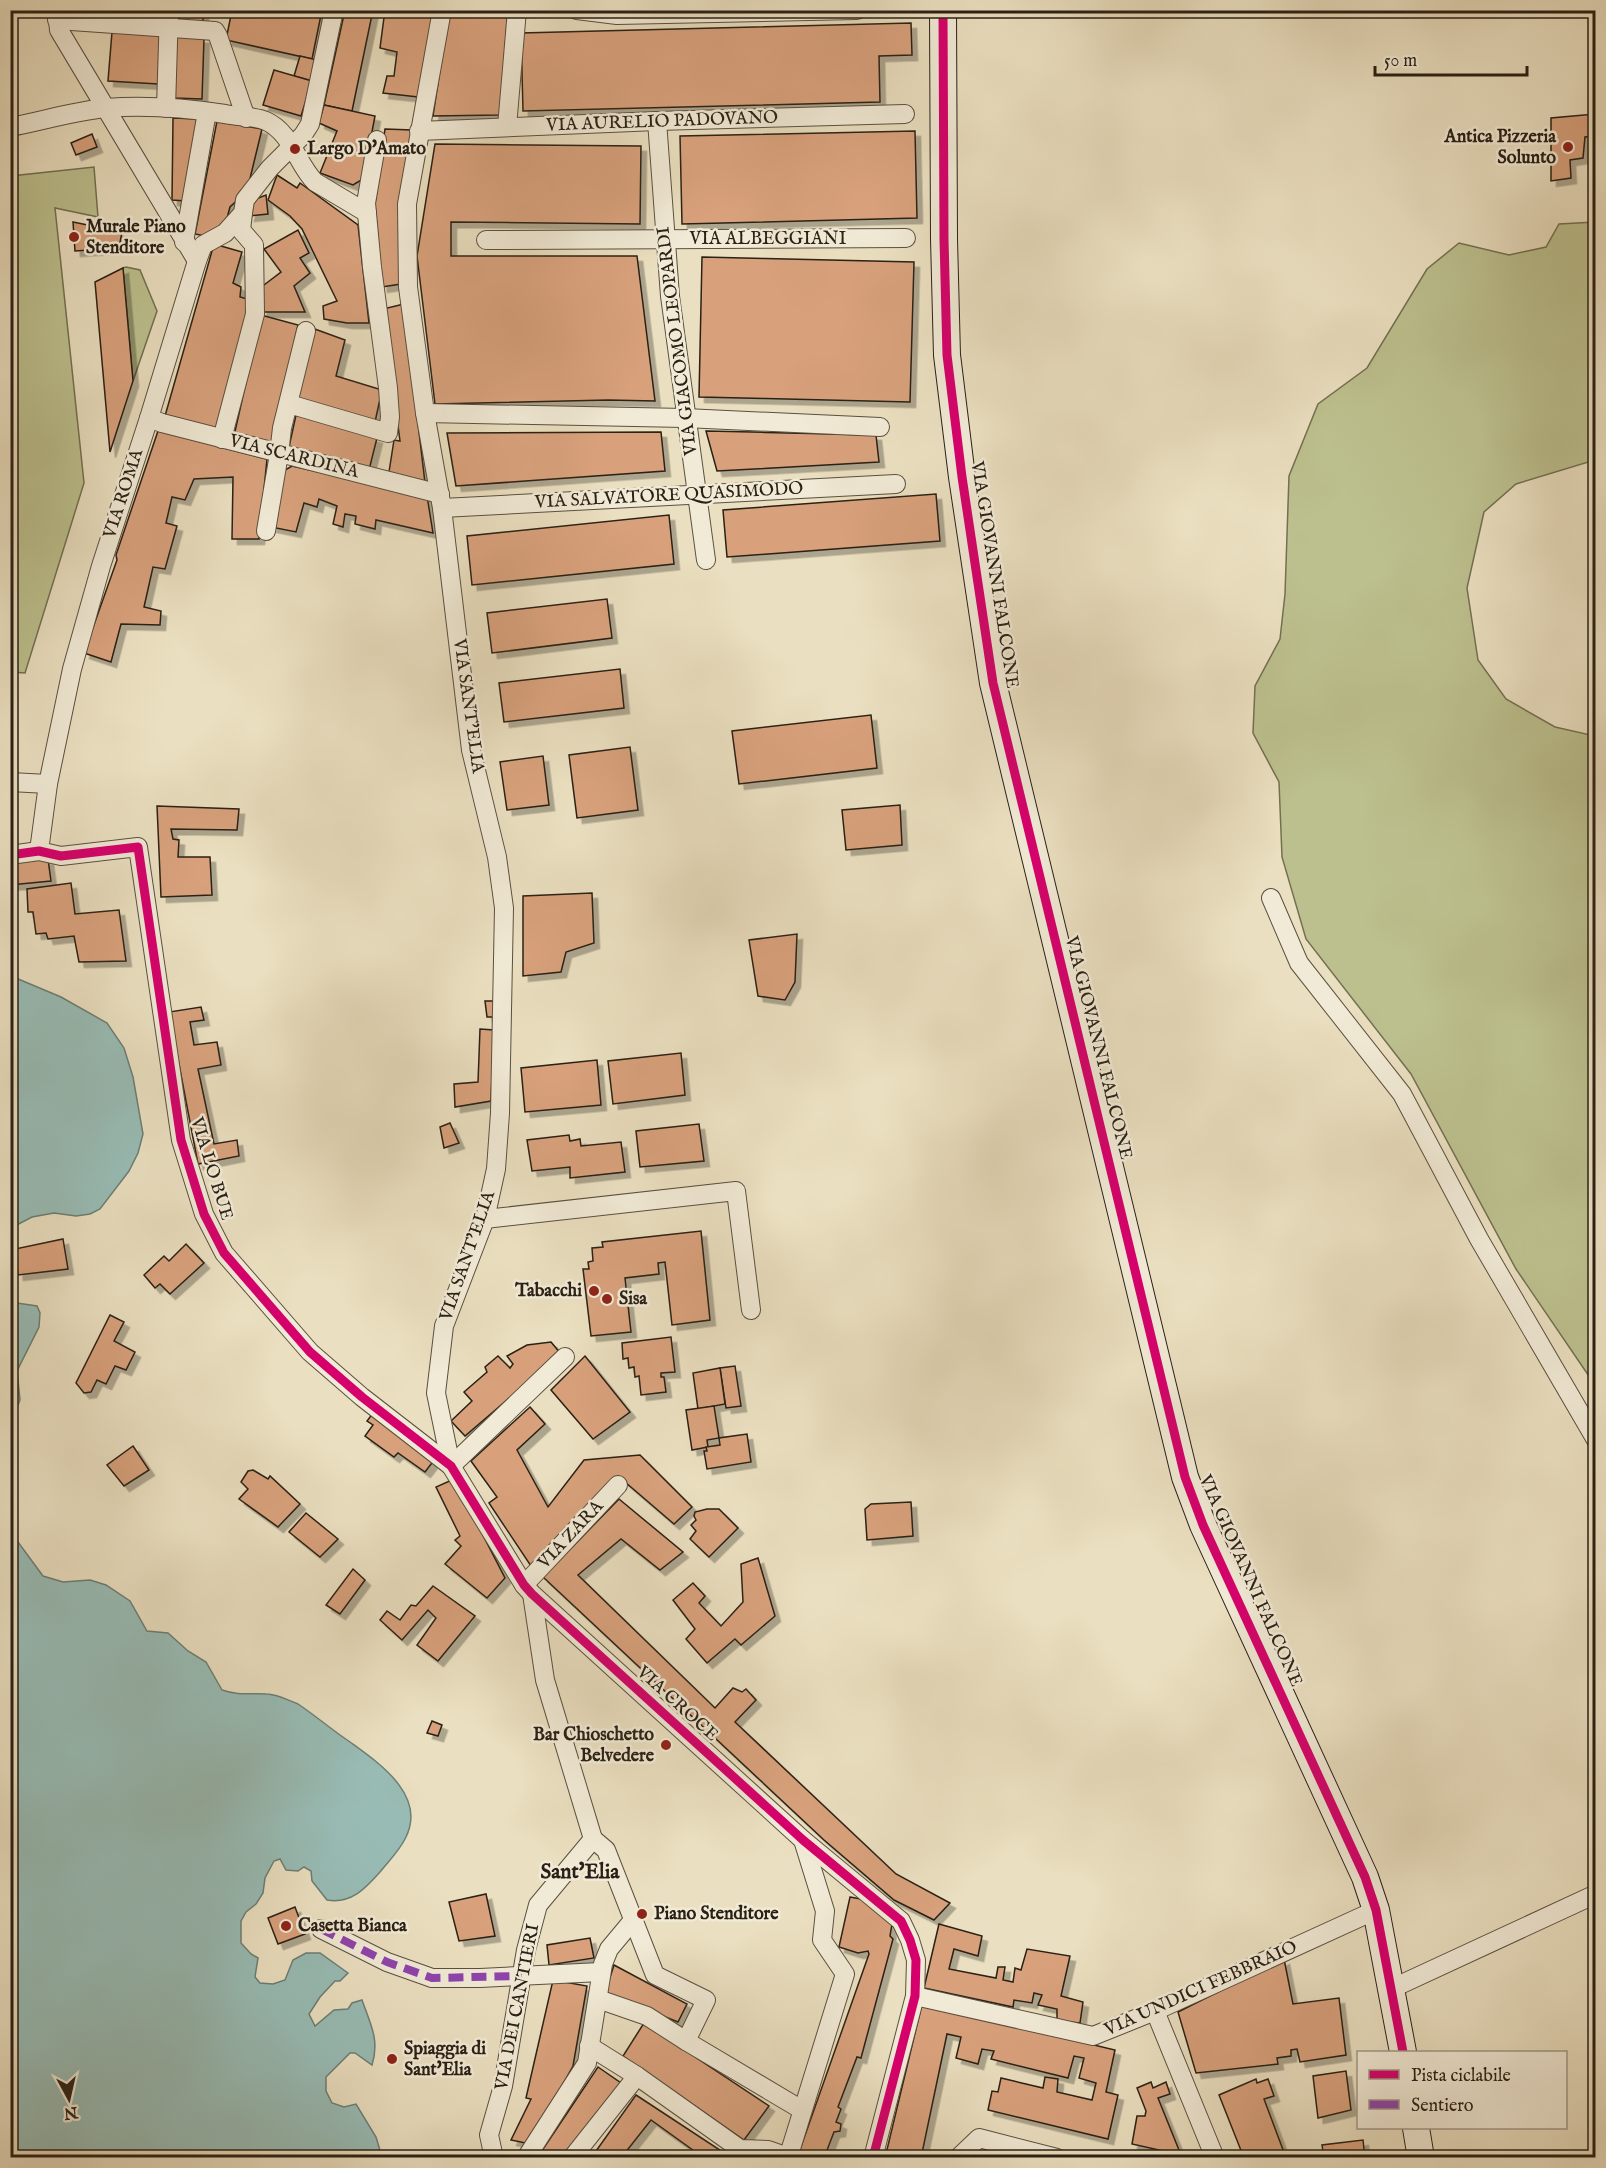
<svg xmlns="http://www.w3.org/2000/svg" width="1606" height="2168" font-family="'IM FELL English',serif">
<style>
.green{fill:#bcc08e;stroke:#737052;stroke-width:1.5}
.water{fill:#98bcb5;stroke:#6c7e75;stroke-width:1.5}
.building{fill:#d8a17c;stroke:#2a2015;stroke-width:1.5;filter:url(#shadow)}
.lines{fill:none;stroke-linecap:round;stroke-linejoin:round}
.street-casing{stroke:#5a5040;stroke-width:20}
.secondary-casing{stroke:#2a2015;stroke-width:28}
.street{stroke:#f1ead6;stroke-width:18}
.secondary{stroke:#f1ead6;stroke-width:26}
.quiet{stroke:#8e44ad;stroke-width:8;stroke-dasharray:15 8;stroke-linecap:butt}
.cycleway-casing{stroke:#f1ead6;stroke-width:13}
.cycleway{stroke:#d6006c;stroke-width:9}
.poi-dot{fill:#8f2418;stroke:#f1ead6;stroke-width:2}
.labels{text-anchor:middle;dominant-baseline:central;stroke-width:5;stroke-linejoin:round;paint-order:stroke}
.street-label{font-size:18px;fill:#2a2015;stroke:#f1ead6}
.poi-label{font-size:18px;font-weight:bold;fill:#2a2015;stroke:#f1ead6;text-anchor:start}
.quarter-label{font-size:21px;font-weight:bold;fill:#2a2015;stroke:#f1ead6}
</style>
<defs>
<filter id="shadow"><feDropShadow dx="5.5" dy="5.5" stdDeviation="0" flood-color="#0004"/></filter>
</defs>
<rect width="100%" height="100%" fill="#eadfc0"/>
<filter id="stains"><feTurbulence type="fractalNoise" baseFrequency=".00333" numOctaves="4"/><feColorMatrix values="0 0 0 0 .2 0 0 0 0 .09 0 0 0 0 .02 0 0 0 .5 -.17"/></filter>
<radialGradient id="worn" r=".72"><stop offset=".6" stop-color="#630" stop-opacity="0"/><stop offset="1" stop-color="#630" stop-opacity=".3"/></radialGradient>
<!-- green -->
<g class="green">
<path d="M94,167L98,217L55,208L84,483L25,673L11,672V176Z"/>
<path d="M1595,222V460L1516,484L1484,512L1467,588L1478,660L1506,699L1555,727L1595,736V1385L1516,1269L1411,1074L1306,939L1282,857L1279,782L1253,733L1255,686L1280,639L1285,594L1289,476L1318,404L1367,368L1427,269L1459,243L1509,255L1546,247L1559,224Z"/>
<path d="M126,267L140,270L157,311L133,381L123,268Z"/>
</g>
<!-- water -->
<g class="water">
<path d="M11,976L61,997L107,1023L124,1048L133,1077L143,1134L138,1153L129,1171L100,1209L90,1214L76,1216L54,1213L32,1217L11,1228Z"/>
<path d="M10,1302L37,1306L40,1313L39,1327L17,1371L20,1400L11,1423Z"/>
<path d="M10,1524L15,1538L43,1576L63,1582L90,1580L106,1585L130,1601L147,1631L168,1633L188,1651L206,1662L222,1690C240,1696 248,1693 266,1694C277,1694 288,1700 298,1704C316,1716 332,1730 350,1742C379,1763 428,1796 405,1839C399,1851 388,1862 380,1872C365,1889 351,1904 327,1900L312,1881L311,1871L304,1867L298,1871L286,1870L280,1859L274,1861L265,1878L263,1893L256,1904L246,1912L241,1921V1943L251,1954L258,1958L255,1977L260,1983L273,1984L285,1980L293,1960L306,1953H320L348,1973L340,1981H335L320,1997L309,2014L315,2026L334,2010L348,2009L352,2003L362,2000C370,2023 380,2040 372,2065L355,2053H350L326,2077V2091L332,2103L344,2107L356,2104L376,2137L382,2157H11Z"/>
</g>
<!-- building -->
<g class="building">
<path d="M117,10H158L157,16L117,14Z"/>
<path d="M180,10H203V24L179,26Z"/>
<path d="M232,10H322L312,59L226,40Z"/>
<path d="M345,10H373L352,111L324,105Z"/>
<path d="M385,10H435L418,97L383,93L387,76H394L397,52L380,48Z"/>
<path d="M449,10H508L500,115L433,116Z"/>
<path d="M911,23L912,55L879,56L880,102L523,111L521,33Z"/>
<path d="M112,32L161,35L158,84L108,81Z"/>
<path d="M175,37L204,38L202,99L173,98Z"/>
<path d="M300,56L317,60L312,81L294,76Z"/>
<path d="M274,70L312,81L301,116L263,105Z"/>
<path d="M324,105L375,116L363,179L353,185L320,173L337,131L319,123Z"/>
<path d="M1595,114L1596,136L1585,137L1583,158L1570,160L1571,178L1551,181V118Z"/>
<path d="M173,118L199,119L186,201L172,200Z"/>
<path d="M217,121L262,129L247,191L230,207L226,222L210,237L195,234Z"/>
<path d="M385,129L412,130L401,284L382,287L375,204Z"/>
<path d="M915,131L917,218L682,224L680,136Z"/>
<path d="M92,134L97,147L76,155L71,143Z"/>
<path d="M435,144L641,146L640,224L451,222V256H637L655,401L608,400L435,404L417,256Z"/>
<path d="M277,175L297,188L300,183L358,225L369,323H347L324,319L323,306L337,301L302,229L290,216L268,200Z"/>
<path d="M266,195L268,214L249,216L253,200Z"/>
<path d="M73,222L122,232L119,248L75,251Z"/>
<path d="M298,230L309,253L300,258L310,273L294,286L305,312H262L260,288L281,272L264,249Z"/>
<path d="M214,244L242,252L233,283L241,287L240,297L251,300L218,430L165,416Z"/>
<path d="M702,257L914,262L910,402L699,397Z"/>
<path d="M123,268L133,381L110,452L95,282Z"/>
<path d="M404,304L425,483L389,472L394,440L400,441L383,309Z"/>
<path d="M261,315L298,325L272,444L234,436Z"/>
<path d="M312,328L345,340L336,376L382,390L375,422L293,400Z"/>
<path d="M296,415L377,438L369,470L289,447Z"/>
<path d="M158,431L267,459L259,539H232L233,477L194,479L185,500L172,497L166,523L177,526L165,569L153,567L144,607L161,611L160,625L121,624L111,662L84,653L117,560L116,555Z"/>
<path d="M706,431L876,435L879,462L717,471Z"/>
<path d="M661,432L665,471L456,486L447,433Z"/>
<path d="M292,466L427,496L433,533L376,520L375,529L355,524L356,516L345,514L343,527L333,524L337,506L319,499L317,507L304,503L296,532L271,527L285,470Z"/>
<path d="M936,494L940,541L727,557L723,510Z"/>
<path d="M669,515L674,564L472,585L467,536Z"/>
<path d="M607,599L612,638L492,653L487,613Z"/>
<path d="M620,669L624,708L504,722L499,683Z"/>
<path d="M871,715L877,768L739,784L732,731Z"/>
<path d="M630,747L638,810L577,818L569,755Z"/>
<path d="M543,756L549,805L507,810L500,762Z"/>
<path d="M900,805L902,845L846,850L842,810Z"/>
<path d="M157,806L239,809L237,830L171,829L173,839L179,840L178,857H210L212,895L161,897Z"/>
<path d="M48,859L51,881L10,885V863Z"/>
<path d="M71,883L75,914L119,910L126,961L79,962L74,936L48,939L46,933L36,934L33,912H28L27,889Z"/>
<path d="M592,893L594,943L566,952L561,972L523,976V896Z"/>
<path d="M797,934L795,982L785,1000L758,996L749,940Z"/>
<path d="M485,1001H497V1017H487Z"/>
<path d="M201,1007L204,1020L190,1022L194,1045L217,1042L221,1065L198,1069L214,1144L237,1140L239,1156L198,1164L169,1012Z"/>
<path d="M480,1029L494,1030L491,1101L455,1107L454,1084L478,1082Z"/>
<path d="M681,1053L685,1095L613,1104L608,1061Z"/>
<path d="M597,1060L601,1105L525,1112L521,1068Z"/>
<path d="M450,1123L459,1143L444,1148L440,1127Z"/>
<path d="M699,1124L704,1161L640,1167L636,1131Z"/>
<path d="M569,1135L570,1141L580,1139L581,1146L621,1142L625,1172L570,1178V1167L532,1171L527,1140Z"/>
<path d="M701,1231L710,1320L672,1325L665,1262L658,1263L659,1274L625,1278L631,1332L591,1336L583,1269H589L588,1262L593,1261L592,1248L603,1247L602,1242Z"/>
<path d="M63,1239L68,1269L18,1275L15,1249Z"/>
<path d="M186,1244L204,1263L170,1294L160,1284L155,1288L144,1275L164,1256L169,1261Z"/>
<path d="M110,1315L124,1322L114,1341L135,1352L126,1370L115,1366L106,1384L97,1380L91,1392L84,1393L76,1383Z"/>
<path d="M671,1337L675,1372L661,1373V1377H664L666,1392L641,1395L639,1376L635,1377L634,1367L629,1368L628,1358L623,1359L622,1343Z"/>
<path d="M551,1342L561,1354L465,1436L451,1421L472,1401L464,1392L487,1372L485,1367L498,1356L510,1368L513,1364L507,1356L527,1345Z"/>
<path d="M585,1356L630,1412L593,1439L551,1390Z"/>
<path d="M735,1366L741,1406L726,1408L720,1368Z"/>
<path d="M720,1368L725,1404L698,1409L693,1373Z"/>
<path d="M714,1406L719,1438L707,1440L708,1447L692,1450L686,1410Z"/>
<path d="M530,1407L545,1424L517,1450L548,1507L584,1460L640,1455L692,1507L674,1524L618,1476L533,1569L489,1503L497,1497L471,1461Z"/>
<path d="M373,1413L435,1459L425,1472L398,1453L394,1457L365,1436L373,1425L367,1421Z"/>
<path d="M747,1434L751,1462L707,1469L704,1451H707L706,1447L720,1445L719,1438Z"/>
<path d="M133,1446L149,1470L124,1486L107,1465Z"/>
<path d="M253,1470L268,1479L270,1476L300,1504L278,1527L239,1499L248,1489L241,1482L248,1471Z"/>
<path d="M454,1479L505,1578L487,1598L445,1564L461,1546L455,1540L460,1536L436,1487Z"/>
<path d="M619,1499L683,1552L660,1570L621,1539L578,1575L715,1708L733,1688L742,1692L746,1689L756,1700L735,1722L896,1874L950,1903L934,1920L894,1900L824,1840L543,1577Z"/>
<path d="M911,1502L913,1536L867,1540L865,1509L871,1504Z"/>
<path d="M707,1509H719L738,1528L709,1557L690,1539L696,1531L691,1525L696,1520L694,1516L695,1512Z"/>
<path d="M306,1513L338,1539L320,1557L289,1532Z"/>
<path d="M758,1558L775,1616L741,1645L735,1639L707,1663L686,1639L695,1629L673,1600L693,1583L705,1596L699,1603L721,1626L743,1602L741,1564Z"/>
<path d="M353,1569L365,1580L340,1614L326,1605Z"/>
<path d="M433,1586L475,1616L438,1661L417,1645L436,1618L428,1610L402,1640L380,1620L387,1611L400,1620L411,1605L416,1606Z"/>
<path d="M432,1721L442,1725L438,1736L427,1733Z"/>
<path d="M486,1894L495,1936L459,1941L449,1902Z"/>
<path d="M850,1897L866,1900L892,1924L890,1936L893,1939L861,2058L857,2057L838,2107L841,2109L836,2122L841,2124L840,2131L834,2132L824,2158H797L869,1954L868,1951L858,1953L839,1947Z"/>
<path d="M295,1907L305,1934L278,1944L268,1918Z"/>
<path d="M939,1924L982,1936L978,1956L954,1949L949,1969L996,1978L998,1967H1005L1003,1980L1013,1982L1015,1968L1021,1970L1027,1949L1070,1956L1061,1996L1083,2002L1080,2023L1057,2021V2009L1038,2005L1042,1995L1034,1993L1032,2003L1014,2000L1013,2007L924,1988Z"/>
<path d="M590,1938L594,1958L549,1965L547,1945Z"/>
<path d="M1284,1959L1293,2004L1339,1998L1346,2055L1300,2062L1297,2049L1291,2050V2056L1277,2058L1278,2064L1196,2073L1178,2012Z"/>
<path d="M614,1965L687,2004L678,2022L605,1993Z"/>
<path d="M553,1980L587,1986L573,2066L530,2144L511,2140L531,2099L526,2098Z"/>
<path d="M922,2004L1115,2050L1106,2092L1118,2095L1108,2139L988,2110L992,2091L998,2092L1001,2078L1043,2088L1045,2077L1058,2079L1057,2092L1092,2100L1096,2083L1079,2078L1084,2058L1074,2056L1068,2078L991,2059L994,2051L982,2049L978,2064L956,2058L961,2037L947,2034L921,2158H885Z"/>
<path d="M644,2023L769,2106L744,2140L623,2056Z"/>
<path d="M598,2067L621,2083L564,2158H550L541,2152Z"/>
<path d="M1346,2071L1351,2110L1318,2118L1313,2076Z"/>
<path d="M1256,2079L1257,2083L1268,2079L1274,2096L1264,2099L1285,2155L1291,2151L1294,2158H1244L1219,2095Z"/>
<path d="M1151,2082L1153,2088L1166,2082L1170,2094L1158,2098L1181,2155L1132,2144L1137,2116H1145L1146,2111L1137,2088Z"/>
<path d="M636,2095L732,2158H704L651,2120L621,2158H591Z"/>
<path d="M1363,2140L1365,2158H1324L1322,2145Z"/>
</g>
<g class="lines">
<!-- street casing -->
<g class="street-casing">
<g id="street">
<path d="M57,10L59,30L197,261"/>
<path d="M442,10L407,204L408,287L425,413L442,508L471,750L497,857L504,908L500,1113L496,1169L485,1219L444,1326L436,1393L451,1466"/>
<path d="M577,10L617,15L857,10"/>
<path d="M57,20L215,31L218,36L246,118"/>
<path d="M166,108L169,10"/>
<path d="M657,121L670,296L706,560"/>
<path d="M10,127C42,121 74,111 106,108C145,105 186,108 225,114C238,117 255,116 266,121C292,133 297,164 315,182L367,213"/>
<path d="M507,127L517,10"/>
<path d="M419,131L657,121L905,114"/>
<path d="M486,240L906,238"/>
<path d="M184,242L207,112"/>
<path d="M289,404L388,433L390,417L388,388L372,267L366,203L377,140"/>
<path d="M425,413L685,418L880,427"/>
<path d="M149,418L162,423L440,494"/>
<path d="M222,439L255,314L254,245L241,230L243,213"/>
<path d="M442,508L896,484"/>
<path d="M266,531L279,454L282,428L306,331"/>
<path d="M10,782L48,784"/>
<path d="M39,851L48,784L72,669L101,566L149,418L197,261L203,245L225,233L243,213L245,200L270,168L303,135L310,124L334,10"/>
<path d="M10,855L39,851L61,856L138,847L181,1140L204,1214L224,1253L310,1352L362,1397L451,1466L524,1585L532,1594L803,1840L901,1921L910,1940L916,1960L915,1996L873,2158"/>
<path d="M1271,898L1299,963L1402,1094L1479,1239L1596,1440"/>
<path d="M485,1219L736,1191L751,1310"/>
<path d="M451,1466L565,1357"/>
<path d="M524,1585L618,1485"/>
<path d="M593,1839L606,1850L655,1975L706,2000L686,2041"/>
<path d="M321,1929L387,1962L432,1978H480L601,1972"/>
<path d="M1393,1988L1596,1894"/>
<path d="M915,1996L1093,2036L1155,2011L1376,1910"/>
<path d="M598,1999L647,2016L686,2041L802,2110"/>
<path d="M1155,2011L1215,2158"/>
<path d="M589,2046L637,2076L740,2149L768,2150L788,2157"/>
<path d="M494,2158L489,2135L503,2086L526,1950L538,1905L593,1839L545,1680L532,1594"/>
<path d="M526,2158L587,2063L603,1964L609,1949L634,1919"/>
<path d="M572,2158L637,2076"/>
<path d="M788,2158L845,1974L822,1940L825,1911L803,1840"/>
<path d="M958,2158L979,2138L1057,2158"/>
</g>
</g>
<!-- secondary casing -->
<g class="secondary-casing">
<g id="secondary">
<path d="M943,10L944,239L947,355L962,477L993,683L1185,1477L1203,1525L1365,1877L1376,1910L1403,2052"/>
<path d="M1416,2128L1421,2158"/>
</g>
</g>
<!-- street -->
<use href="#street" class="street"/>
<!-- secondary -->
<use href="#secondary" class="secondary"/>
<!-- quiet -->
<path class="quiet" d="M321,1929L387,1962L432,1978L522,1976"/>
<!-- cycleway casing -->
<g class="cycleway-casing">
<g id="cycleway">
<path d="M943,10L944,239L947,355L962,477L993,683L1185,1477L1203,1525L1365,1877L1376,1910L1403,2052"/>
<path d="M10,855L39,851L61,856L138,847L181,1140L204,1214L224,1253L310,1352L362,1397L451,1466L524,1585L532,1594L803,1840L901,1921L910,1940L916,1960L915,1996L873,2158"/>
</g>
</g>
<!-- cycleway -->
<use href="#cycleway" class="cycleway"/>
</g>
<!-- markers -->
<g class="poi-dot">
<circle cx="1568" cy="147" r="6"/>
<circle cx="295" cy="149" r="6"/>
<circle cx="74" cy="237" r="6"/>
<circle cx="594" cy="1291" r="6"/>
<circle cx="607" cy="1299" r="6"/>
<circle cx="666" cy="1745" r="6"/>
<circle cx="642" cy="1914" r="6"/>
<circle cx="286" cy="1926" r="6"/>
<circle cx="392" cy="2059" r="6"/>
</g>
<g class="labels">
<!-- street labels -->
<g class="street-label">
<text transform="translate(662 122) rotate(-2)">VIA AURELIO PADOVANO</text>
<text x="768" y="239">VIA ALBEGGIANI</text>
<text transform="translate(678 341) rotate(-97)">VIA GIACOMO LEOPARDI</text>
<text transform="translate(294 457) rotate(14)">VIA SCARDINA</text>
<text transform="translate(124 494) rotate(-72)">VIA ROMA</text>
<text transform="translate(669 496) rotate(-3)">VIA SALVATORE QUASIMODO</text>
<text transform="translate(994 575) rotate(81)">VIA GIOVANNI FALCONE</text>
<text transform="translate(468 706) rotate(82)">VIA SANT'ELIA</text>
<text transform="translate(1098 1048) rotate(76)">VIA GIOVANNI FALCONE</text>
<text transform="translate(211 1169) rotate(73)">VIA LO BUE</text>
<text transform="translate(468 1256) rotate(-71)">VIA SANT'ELIA</text>
<text transform="translate(571 1535) rotate(-47)">VIA ZARA</text>
<text transform="translate(1250 1581) rotate(66)">VIA GIOVANNI FALCONE</text>
<text transform="translate(677 1704) rotate(42)">VIA CROCE</text>
<text transform="translate(1201 1989) rotate(-24)">VIA UNDICI FEBBRAIO</text>
<text transform="translate(518 2007) rotate(-79)">VIA DEI CANTIERI</text>
</g>
<!-- poi labels -->
<g class="poi-label">
<text x="1556" y="137" text-anchor="end">Antica Pizzeria<tspan x="1556" dy="21">Solunto</tspan></text>
<text x="307" y="149">Largo D'Amato</text>
<text x="86" y="227">Murale Piano<tspan x="86" dy="21">Stenditore</tspan></text>
<text x="582" y="1291" text-anchor="end">Tabacchi</text>
<text x="619" y="1299">Sisa</text>
<text x="654" y="1735" text-anchor="end">Bar Chioschetto<tspan x="654" dy="21">Belvedere</tspan></text>
<text x="654" y="1914">Piano Stenditore</text>
<text x="298" y="1926">Casetta Bianca</text>
<text x="404" y="2049">Spiaggia di<tspan x="404" dy="21">Sant'Elia</tspan></text>
</g>
<!-- quarter labels -->
<g class="quarter-label">
<text x="580" y="1872">Sant'Elia</text>
</g>
</g>
<!-- margin -->
<rect width="1606" height="2168" fill="none" stroke="#eadfc0" stroke-width="36"/>
<rect x="12" y="12" width="1582" height="2144" fill="none" stroke="#2a2015" stroke-width="3"/>
<rect x="18" y="18" width="1570" height="2132" fill="none" stroke="#2a2015" stroke-width="1.5"/>
<!-- legend -->
<rect x="1357" y="2051" width="210" height="78" fill="#f1ead6" stroke="#a19989" stroke-width="1.5"/>
<rect x="1369" y="2070" width="30" height="9" fill="#d6006c" stroke="#a19989" stroke-width="1.5"/>
<text x="1411" y="2081" font-size="18" fill="#2a2015">Pista ciclabile</text>
<rect x="1369" y="2100" width="30" height="9" fill="#8e44ad" stroke="#a19989" stroke-width="1.5"/>
<text x="1411" y="2111" font-size="18" fill="#2a2015">Sentiero</text>
<!-- north arrow -->
<g transform="translate(69 2099) rotate(172)" stroke="#f1ead6" stroke-width="4.5" paint-order="stroke">
<path d="M0-4.5L10 22L0 15L-10 22Z" fill="#2a2015"/>
<text y="-9" font-size="16" font-weight="bold" text-anchor="middle" fill="#2a2015">N</text>
</g>
<!-- scale -->
<path d="M1375 66v9h152v-9" fill="none" stroke="#2a2015" stroke-width="3"/>
<text x="1384" y="66" font-size="18" fill="#2a2015" stroke="#f1ead6" stroke-width="4.5" paint-order="stroke">50 m</text>
<rect width="100%" height="100%" filter="url(#stains)"/>
<rect width="100%" height="100%" fill="url(#worn)"/>
</svg>
